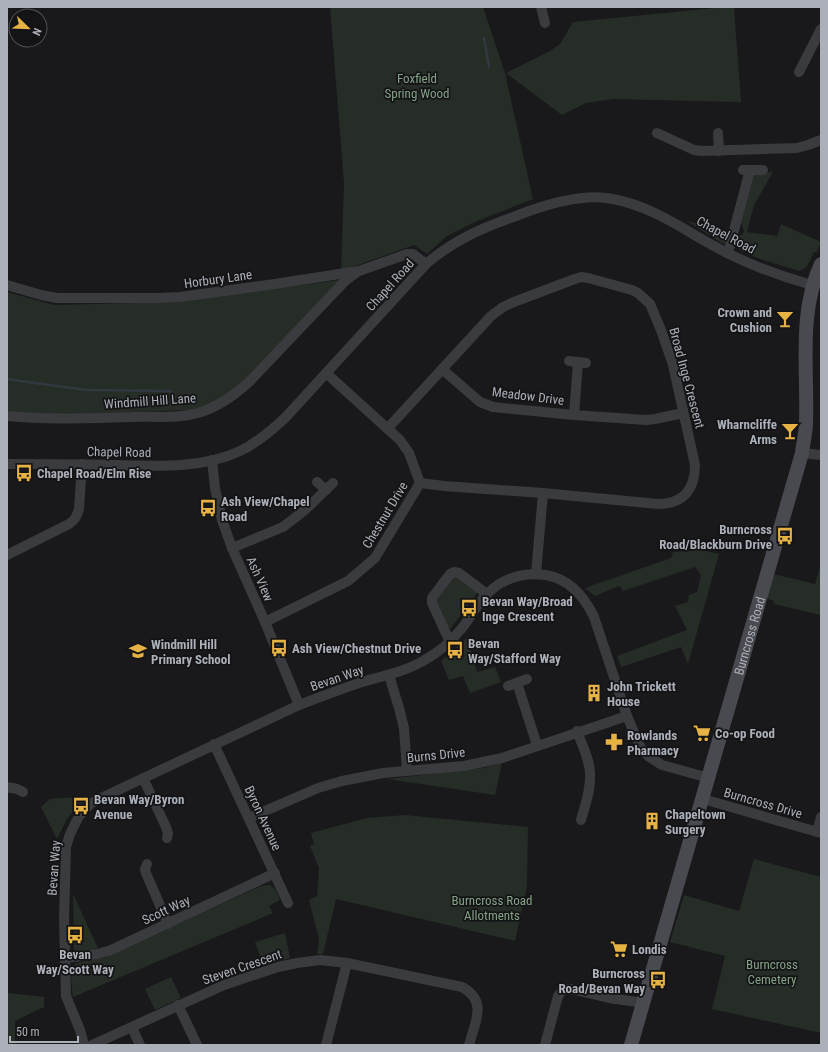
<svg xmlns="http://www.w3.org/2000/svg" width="828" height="1052" font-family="'Roboto Condensed',sans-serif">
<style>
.green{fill:#252d26}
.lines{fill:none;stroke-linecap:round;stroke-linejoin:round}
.stream{stroke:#313940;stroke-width:2.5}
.minor{stroke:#3a3b3f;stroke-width:10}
.secondary{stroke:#484a4f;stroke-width:14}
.labels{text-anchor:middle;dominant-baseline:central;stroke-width:3.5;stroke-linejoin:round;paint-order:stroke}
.park-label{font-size:13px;fill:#84a386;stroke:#141416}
.street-label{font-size:13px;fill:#acb0b9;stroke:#141416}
.poi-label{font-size:13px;font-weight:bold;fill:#acb0b9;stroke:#141416;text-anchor:start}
</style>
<rect width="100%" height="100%" fill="#19191b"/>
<!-- green -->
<g class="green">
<path d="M330,7H483L505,73L533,199L477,221L447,236L427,254L414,245L341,271L344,183Z"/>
<path d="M725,7H734L741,102L613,99L586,103L562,115L506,73L550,51L560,44L573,22Z"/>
<path d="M773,172L754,205L747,232L777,236L781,224L821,242L817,252H814C810,260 808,269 799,271C781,265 745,257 733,244L738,235H742L744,231L741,222L752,178L755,174Z"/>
<path d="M687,221L729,232L726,242L724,244L720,242Z"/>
<path d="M340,280L237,388L213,403L191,410L36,415L7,412V292L54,305L173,302Z"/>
<path d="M701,550L719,554L688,664L681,647L621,667L617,656L687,630L675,606L688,602L689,595L697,592L701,575L695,567L623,591L619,586L595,596L585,588L671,558L673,552Z"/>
<path d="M821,564V615L774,604V601L767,598L773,574L815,584Z"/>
<path d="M458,575L479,591L450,629L446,626L435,602L451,576Z"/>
<path d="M467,638L477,672L495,667L501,682L470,693L463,676L449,680L441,661Z"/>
<path d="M502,763L495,795L387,779L483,768Z"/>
<path d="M90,796L68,817L57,839L41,807L50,799Z"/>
<path d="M405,815L528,827L527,886L515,941L336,899L323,954H317L319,939L309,900L317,896L319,868L310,846L314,844L311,833L367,818Z"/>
<path d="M754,859L821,877V1033L712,1009L725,956L670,942L684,895L739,911Z"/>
<path d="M270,885L276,890L280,900L269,906L273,913L73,997C69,961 68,963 104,958L261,886Z"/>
<path d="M73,894L98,948L74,954Z"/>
<path d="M285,933L290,958L263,965L255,942Z"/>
<path d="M171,977L181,998L155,1010L145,989Z"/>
<path d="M7,993L44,997V1007L15,1021V1045H7Z"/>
</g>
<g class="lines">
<!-- stream -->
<g class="stream">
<path d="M484,38L489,67"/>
<path d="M7,379L86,390L171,391"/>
</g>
<!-- minor -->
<g class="minor">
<path d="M541,7L545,23"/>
<path d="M799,72L821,29"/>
<path d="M657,133L694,150L701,151L797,148L808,145L821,140"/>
<path d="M718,133L719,151"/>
<path d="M743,170H763"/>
<path d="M728,253L750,170"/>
<path d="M7,285L41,295L57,298H159L180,297L268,285L359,271L407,254H413L426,264"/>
<path d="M569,361L586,363"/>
<path d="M442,369L480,402L493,407L574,415L646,420L655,419L683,413"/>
<path d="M574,415L578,362"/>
<path d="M7,416C48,420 90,418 132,417C153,416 177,419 198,413C218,407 235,395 250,381L345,281L357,272"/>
<path d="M388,428L491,316L503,307L514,302L572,280L581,277L588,278L632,290L638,293L650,304L661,330L673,365L695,465C695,490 683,504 658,504L543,493"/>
<path d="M802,453L821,455"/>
<path d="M212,460L215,488L222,520L232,548L265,622L299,705"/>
<path d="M7,464C43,464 78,464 114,465C156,466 202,469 240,451C257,443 271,431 285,418L426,264C454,240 482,228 516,216C544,205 584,193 613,199C656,207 689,234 727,253C755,267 783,277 812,285"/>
<path d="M317,482L326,490"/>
<path d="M420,483L444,486L543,493L536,574"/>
<path d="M232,548L283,527L305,510L333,483"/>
<path d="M7,555L69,524C75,520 77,516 79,509L82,464"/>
<path d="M265,622L348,581L375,558L420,483L409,453L400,440L326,373"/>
<path d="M450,642L432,603V598L450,574L454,572L459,573L487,594"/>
<path d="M389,675L399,708L404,728L407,771"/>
<path d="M517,683L537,745"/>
<path d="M508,686L527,679"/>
<path d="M577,731C582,745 590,760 590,774C591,790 585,805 581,820"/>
<path d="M214,744L288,903"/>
<path d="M143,778L166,827L168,833L167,838"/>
<path d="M7,787L17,789L23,792"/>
<path d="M703,799L821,833"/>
<path d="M249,818L318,788L342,781L383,773L464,766L502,758L627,716"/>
<path d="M817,832L821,817"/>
<path d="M147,864L145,869L146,873L168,924"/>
<path d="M65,958L98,954L111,950L275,873"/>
<path d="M178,1005L197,1045"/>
<path d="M132,1028L140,1045"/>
<path d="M84,1045L80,1030L66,996L64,919L66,847L70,834L79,816L90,804L99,799L299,705C320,697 341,689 362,682C383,676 404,672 423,661C438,653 451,642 462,628C471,617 477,604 487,594C503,578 524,572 546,575C569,579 584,596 594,617L627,716L636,737L641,748L648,756L662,765L709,778"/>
<path d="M92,1045L224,985L278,967L297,963L320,960L347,963L462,987C488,1001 475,1022 469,1045"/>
<path d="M326,1045L347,963"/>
<path d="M545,1045L558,996L562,991L566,989H571L609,998L644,1003"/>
</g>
<!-- secondary -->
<path class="secondary" id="s1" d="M631,1045L802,453C803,443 806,433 806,423C808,370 798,313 821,264"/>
</g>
<!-- icons -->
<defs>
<g id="bar-bare" transform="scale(1.38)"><path d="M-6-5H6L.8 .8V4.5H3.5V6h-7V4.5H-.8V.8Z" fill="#e7b244" stroke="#141416" stroke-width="2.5" paint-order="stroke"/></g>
<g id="bus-bare" transform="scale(1.38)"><path d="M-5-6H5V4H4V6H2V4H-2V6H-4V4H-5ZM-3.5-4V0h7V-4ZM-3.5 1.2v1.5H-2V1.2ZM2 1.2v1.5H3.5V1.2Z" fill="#e7b244" stroke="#141416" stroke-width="2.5" paint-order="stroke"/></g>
<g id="school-bare" transform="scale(1.38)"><path d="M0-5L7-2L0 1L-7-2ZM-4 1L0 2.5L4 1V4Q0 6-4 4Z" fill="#e7b244" stroke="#141416" stroke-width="2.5" paint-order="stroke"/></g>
<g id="building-bare" transform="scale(1.38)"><path d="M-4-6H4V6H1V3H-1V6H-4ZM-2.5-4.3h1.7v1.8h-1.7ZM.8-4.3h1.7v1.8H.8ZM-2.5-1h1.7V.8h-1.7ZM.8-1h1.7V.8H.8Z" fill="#e7b244" stroke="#141416" stroke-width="2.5" paint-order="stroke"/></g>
<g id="supermarket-bare" transform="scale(1.38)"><path d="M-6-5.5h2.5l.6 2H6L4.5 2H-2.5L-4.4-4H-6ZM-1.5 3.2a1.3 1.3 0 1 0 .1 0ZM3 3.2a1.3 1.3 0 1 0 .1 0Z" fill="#e7b244" stroke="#141416" stroke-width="2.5" paint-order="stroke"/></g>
<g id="pharmacy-bare" transform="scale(1.38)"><path d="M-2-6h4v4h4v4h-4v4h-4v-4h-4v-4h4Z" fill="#e7b244" stroke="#141416" stroke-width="2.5" paint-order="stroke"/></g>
</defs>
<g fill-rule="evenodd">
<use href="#bar-bare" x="785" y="319"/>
<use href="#bar-bare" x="790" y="431"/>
<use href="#bus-bare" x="24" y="473"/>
<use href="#bus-bare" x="208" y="508"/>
<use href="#bus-bare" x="785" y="536"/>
<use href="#bus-bare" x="469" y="608"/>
<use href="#bus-bare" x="279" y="648"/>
<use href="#bus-bare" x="455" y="650"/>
<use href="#school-bare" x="138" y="651"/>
<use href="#building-bare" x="594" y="693"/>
<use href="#supermarket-bare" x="702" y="733"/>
<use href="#pharmacy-bare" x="614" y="742"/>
<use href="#bus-bare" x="81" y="806"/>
<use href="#building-bare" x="652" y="821"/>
<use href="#bus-bare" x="75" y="935"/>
<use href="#supermarket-bare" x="619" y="949"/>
<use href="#bus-bare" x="658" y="980"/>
</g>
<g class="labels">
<!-- park labels -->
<g class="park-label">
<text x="417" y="78">Foxfield<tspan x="417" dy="15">Spring Wood</tspan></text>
<text x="492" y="900">Burncross Road<tspan x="492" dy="15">Allotments</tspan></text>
<text x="772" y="964">Burncross<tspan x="772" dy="15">Cemetery</tspan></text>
</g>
<!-- street labels -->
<g class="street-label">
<text transform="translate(726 235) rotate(28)">Chapel Road</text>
<text transform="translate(218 279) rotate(-8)">Horbury Lane</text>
<text transform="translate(390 285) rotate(-48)">Chapel Road</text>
<text transform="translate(687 378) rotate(75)">Broad Inge Crescent</text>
<text transform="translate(528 396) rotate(7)">Meadow Drive</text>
<text transform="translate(150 401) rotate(-4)">Windmill Hill Lane</text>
<text transform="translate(119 452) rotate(1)">Chapel Road</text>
<text transform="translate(385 515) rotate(-59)">Chestnut Drive</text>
<text transform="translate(260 579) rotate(66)">Ash View</text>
<text stroke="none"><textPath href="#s1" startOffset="426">Burncross Road</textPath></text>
<text transform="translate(337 678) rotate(-19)">Bevan Way</text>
<text transform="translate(436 755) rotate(-6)">Burns Drive</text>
<text transform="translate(763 803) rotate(16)">Burncross Drive</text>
<text transform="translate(263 818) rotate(65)">Byron Avenue</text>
<text transform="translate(54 868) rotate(-86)">Bevan Way</text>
<text transform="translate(166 910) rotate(-25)">Scott Way</text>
<text transform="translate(242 967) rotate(-19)">Steven Crescent</text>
</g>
<!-- poi labels -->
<g class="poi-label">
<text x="772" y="312" text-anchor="end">Crown and<tspan x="772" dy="15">Cushion</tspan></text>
<text x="777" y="424" text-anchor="end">Wharncliffe<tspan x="777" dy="15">Arms</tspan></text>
<text x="37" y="473">Chapel Road/Elm Rise</text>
<text x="221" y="501">Ash View/Chapel<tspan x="221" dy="15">Road</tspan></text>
<text x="772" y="529" text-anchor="end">Burncross<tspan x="772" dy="15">Road/Blackburn Drive</tspan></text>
<text x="482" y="601">Bevan Way/Broad<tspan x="482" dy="15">Inge Crescent</tspan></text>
<text x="468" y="643">Bevan<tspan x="468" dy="15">Way/Stafford Way</tspan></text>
<text x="151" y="644">Windmill Hill<tspan x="151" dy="15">Primary School</tspan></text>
<text x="292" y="648">Ash View/Chestnut Drive</text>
<text x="607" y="686">John Trickett<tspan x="607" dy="15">House</tspan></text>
<text x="715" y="733">Co-op Food</text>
<text x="627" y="735">Rowlands<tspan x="627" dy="15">Pharmacy</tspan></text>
<text x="94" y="799">Bevan Way/Byron<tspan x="94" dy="15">Avenue</tspan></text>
<text x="665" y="814">Chapeltown<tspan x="665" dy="15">Surgery</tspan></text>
<text x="632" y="949">Londis</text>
<text x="75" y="954" text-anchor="middle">Bevan<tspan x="75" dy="15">Way/Scott Way</tspan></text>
<text x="645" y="973" text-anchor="end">Burncross<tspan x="645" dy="15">Road/Bevan Way</tspan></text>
</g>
</g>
<!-- border -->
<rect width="828" height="1052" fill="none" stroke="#acb0b9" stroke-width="16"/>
<!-- north arrow -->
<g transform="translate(28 28) rotate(113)"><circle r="19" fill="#141416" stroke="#515257"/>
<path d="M0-3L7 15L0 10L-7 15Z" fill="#e7b244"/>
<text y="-6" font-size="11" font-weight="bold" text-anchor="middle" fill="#acb0b9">N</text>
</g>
<!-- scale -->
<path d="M10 1036v6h68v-6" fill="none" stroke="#acb0b9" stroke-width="2"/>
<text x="16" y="1036" font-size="12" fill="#acb0b9" stroke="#141416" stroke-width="3" paint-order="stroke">50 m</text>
</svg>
